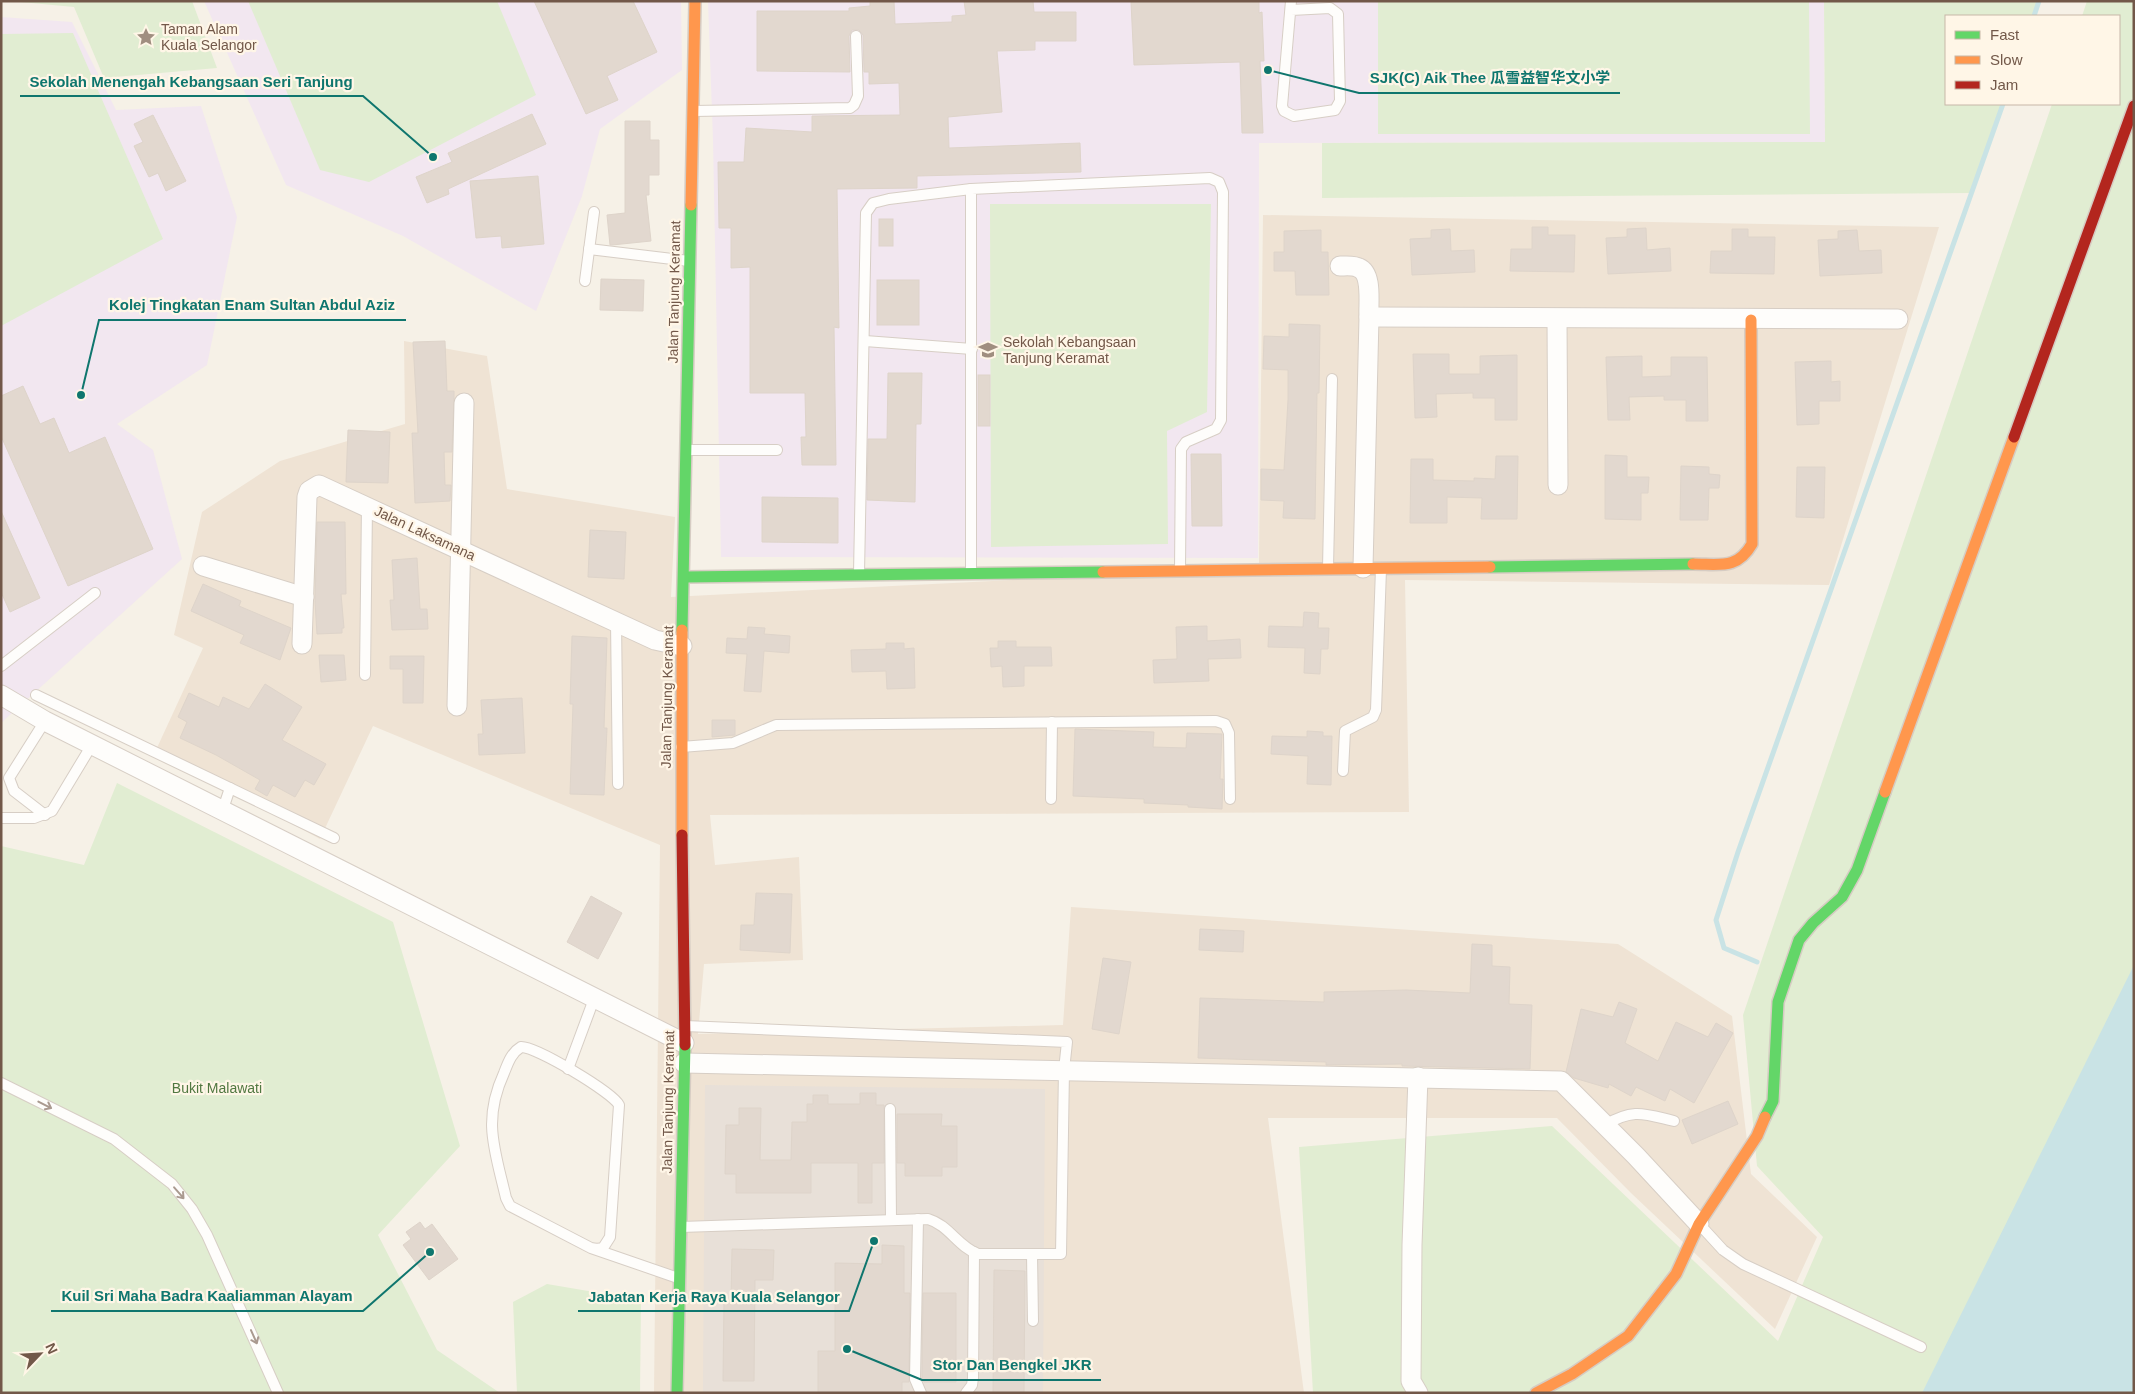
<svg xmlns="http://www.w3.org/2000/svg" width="2135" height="1394" font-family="Helvetica,'Noto Sans SC',sans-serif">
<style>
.residential{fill:#efe3d4}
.industrial{fill:#e8e0d8}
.education{fill:#f2e7f0}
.green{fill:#e1edd2}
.water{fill:#c9e3e5}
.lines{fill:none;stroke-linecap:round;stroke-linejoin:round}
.stream{stroke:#c9e3e5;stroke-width:5}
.building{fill:#e2d8cf;stroke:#ded4ca}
.lane-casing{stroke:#d7cec5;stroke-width:12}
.street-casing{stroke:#d7cec5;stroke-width:21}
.fast-casing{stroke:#d6ccc3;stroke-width:14}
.slow-casing{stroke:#d6ccc3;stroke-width:14}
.jam-casing{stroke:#d6ccc3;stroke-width:14}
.lane{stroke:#fefdfb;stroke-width:10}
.street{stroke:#fefdfb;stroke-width:19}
.fast{stroke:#63d668;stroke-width:11}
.slow{stroke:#ff974d;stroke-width:11}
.jam{stroke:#b3261e;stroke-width:11}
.oneway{stroke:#aa9a90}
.labels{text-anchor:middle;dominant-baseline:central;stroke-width:4.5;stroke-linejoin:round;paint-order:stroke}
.poi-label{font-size:14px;fill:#725849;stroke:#fff6e7;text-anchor:start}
.street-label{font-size:14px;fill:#725849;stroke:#fff6e7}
.park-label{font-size:14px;fill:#517841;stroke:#fff6e7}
.leader{fill:none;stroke:#0f766e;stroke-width:2}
.callout-dot{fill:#0f766e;stroke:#fff6e7;stroke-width:2}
.callout-label{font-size:15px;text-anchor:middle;font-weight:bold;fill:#0f766e;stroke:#fff6e7;stroke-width:4.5;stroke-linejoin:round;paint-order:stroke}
</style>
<rect width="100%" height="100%" fill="#f6f1e7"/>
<!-- residential -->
<path class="residential" d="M1263,215L1939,227L1829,585L1405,580L1409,812L710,815L715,865L799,857L803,960L704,964L698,1034L1063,1025L1071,907L1618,944L1732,1016L1751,1174L1817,1237L1775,1329L1631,1193L1557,1118H1268L1304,1393H654L660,845L373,726L320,839L156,750L203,648L174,635L202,512L280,461L405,424L404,341L487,356L507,489L675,517L671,597L1193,571L1259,563Z"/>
<!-- industrial -->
<path class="industrial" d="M705,1085L1045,1089L1043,1393H703Z"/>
<!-- education -->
<g class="education">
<path d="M204,1H681L682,70L600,129L582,196L536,311L403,236L286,185Z"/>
<path d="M708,1H1824L1825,142L1259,143L1258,558L721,557L713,140Z"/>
<path d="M1,17L72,22L116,110L201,106L237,217L207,365L117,424L153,450L182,559L1,723Z"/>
</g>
<!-- green -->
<g class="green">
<path d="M10,1H192L217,68L104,78L74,7Z"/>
<path d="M248,1H497L536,95L369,182L320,170Z"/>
<path d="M1378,1H1809L1810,134H1378Z"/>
<path d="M1824,1H2039L2034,16H1946V104H2003L1971,193L1322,198V143L1825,142Z"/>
<path d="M2087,1H2134V1008L1958,1393H1313L1299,1147L1552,1126L1778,1341L1823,1237L1757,1166L1743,1015L2052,104H2119V16H2082Z"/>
<path d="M73,33L163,239L1,326V34Z"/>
<path d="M990,204H1211L1207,412L1167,431L1168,544L991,547Z"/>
<path d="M117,783L393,922L460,1146L378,1235L437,1350L500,1393H1V846L84,865Z"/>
<path d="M547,1284L641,1300L640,1393H517L513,1302Z"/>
</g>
<!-- water -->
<path class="water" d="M2134,965V1393H1922Z"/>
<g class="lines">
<!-- stream -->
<g class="stream">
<path d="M2034,16L2039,1"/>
<path d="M1757,962L1724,948L1716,920L1738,852L2003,104"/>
</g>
</g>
<!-- building -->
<g class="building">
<path d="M534,1H633L657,52L607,76L618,100L586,114Z"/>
<path d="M870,1H894L895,24L952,22V16L966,15L964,1H1033L1034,12H1076V41H1035V50L997,51L1002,112L948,117L949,148L1080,143L1081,172L917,176V188L837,189L839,328L834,327L836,465H802L801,437H806L805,393H750V267L731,268V228H719L718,162H744L746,128L812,132V116L900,115L899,83L869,84V72H864L863,35L859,30H852L849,36L850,72L757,71V11H849V8L870,6Z"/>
<path d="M1259,1V13L1262,12L1264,61H1260L1263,133H1242L1240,62L1134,65L1131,2Z"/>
<path d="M532,114L546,144L448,189L449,194L427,203L416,177L452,162L448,153Z"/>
<path d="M153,115L186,181L166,191L158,173L149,177L134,146L143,142L134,124Z"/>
<path d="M625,121H650V140H659V175H649V195H646L651,241L612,245H610L607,215L625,213Z"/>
<path d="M538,176L544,244L502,248L501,236L476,238L470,181Z"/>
<rect x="879" y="219" width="14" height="27"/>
<path d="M1532,227H1548V235H1575L1574,272L1510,271L1511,249H1532Z"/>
<path d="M1646,228L1647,250L1670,248L1671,271L1608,274L1606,238L1627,237V229Z"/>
<path d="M1450,229L1451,251L1474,250L1475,272L1412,275L1410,239L1431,238V230Z"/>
<path d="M1732,229H1748V237H1775L1774,274L1710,273L1711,251H1732Z"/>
<path d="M1321,230V252H1328L1329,295H1296L1295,271H1274V252H1284V231Z"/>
<path d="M1857,230L1859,251L1881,250L1882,273L1820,276L1818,240L1838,239V231Z"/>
<path d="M601,279L644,280L643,311L600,310Z"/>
<rect x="877" y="280" width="42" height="45"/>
<path d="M1289,324L1320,325L1319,393H1317L1315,519L1283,518L1284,501L1261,500V469L1284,470L1288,400V370L1263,369L1264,336L1289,337Z"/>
<path d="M445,341L447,391H454V398L452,452H444L445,485H451L450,501L415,503L412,433H418L413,342Z"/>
<path d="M1413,354H1449V374H1480V356L1517,355V420H1495V398H1473V393L1436,394L1437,417L1415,418Z"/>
<path d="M1642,356V377L1671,376V357H1707L1708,421H1686V400H1664V396L1629,397L1630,420H1608L1606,357Z"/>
<path d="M1831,361V382L1840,381V401H1819V424L1797,425L1795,362Z"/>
<path d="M888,373H922L921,424H916L915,502L867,500L868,439H887Z"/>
<rect x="978" y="375" width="12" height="51"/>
<path d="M23,386L40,424L54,418L69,453L105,437L153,549L68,586L1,436V396Z"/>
<path d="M348,430L390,432L388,483L346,482Z"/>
<path d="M1191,454H1221L1222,526H1192Z"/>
<path d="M1605,455L1627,456V477H1649L1648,493H1641V520L1605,519Z"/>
<path d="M1496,456H1518L1517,519H1481L1482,498L1447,497V523H1410L1411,459H1433V480L1474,481V478L1495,479Z"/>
<path d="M1681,466L1709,467V474L1720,475L1719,488H1709L1708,520H1680Z"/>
<path d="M1797,467H1825L1824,518L1796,517Z"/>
<path d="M762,497L838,498V543L762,542Z"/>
<path d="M1,511L40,598L10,612L1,592Z"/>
<path d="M317,522H345L346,594H341L344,628H342V633L317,634L315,602Z"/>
<path d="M590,530L626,532L624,579L588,577Z"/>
<path d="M417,558L420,609H427L428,629L392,630L390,600H394L392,560Z"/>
<path d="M203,584L241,601L239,606L291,628L280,660L240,643L244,635L191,611Z"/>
<path d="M1304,612L1319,613L1318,628H1329L1328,649H1321L1320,674L1304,673L1305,648L1268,647L1269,626L1303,627Z"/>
<path d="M1207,626V641L1240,639L1241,658L1208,659L1209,681L1154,683L1153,660L1177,659L1176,627Z"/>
<path d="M748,627L765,628L764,634L790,636L789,653L764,651L761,692L744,691L747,654L726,653L727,638L747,639Z"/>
<path d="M572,636L607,638L604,728H607L604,795L570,794L573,704H570Z"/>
<path d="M998,641H1016V647H1051L1052,666H1024V686L1003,687L1002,666L991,667L990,648H998Z"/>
<path d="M886,643H904V649L914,648L915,688L887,689L886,671L852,672L851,650L886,649Z"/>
<path d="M319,655H344L346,680L321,682Z"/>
<path d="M390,656H424L423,703H403V669H390Z"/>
<path d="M265,684L302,707L282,740L326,764L314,785L305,780L295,797L273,785L267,796L255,789L260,780L216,755L180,738L187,722L178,717L189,693L219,707L223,697L249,709Z"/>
<path d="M522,698L525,753L479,755L478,734H483L481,700Z"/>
<path d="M712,720H735V735L712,737Z"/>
<path d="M1075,729L1154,732L1153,747L1186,748L1187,733L1222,734L1220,779H1223L1222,809L1188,807V805L1144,803V799L1073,796Z"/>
<path d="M1307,731L1323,732V736H1332L1331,785L1307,784L1308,756L1271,754L1272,736L1307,737Z"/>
<path d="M756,893L792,894L790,953L740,950L741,925H754Z"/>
<path d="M591,896L622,913L598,959L567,942Z"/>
<path d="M1200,929L1244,931L1243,952L1199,950Z"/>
<path d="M1472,944L1492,945V966L1510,967L1509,1004L1532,1005L1530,1069L1402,1066V1064L1326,1065V1062L1198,1058L1200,998L1324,1002V992L1406,990L1470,993Z"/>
<path d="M1103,958L1131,962L1119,1034L1092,1029Z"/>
<path d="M1619,1002L1637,1009L1625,1043L1658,1061L1676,1022L1708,1037L1716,1023L1733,1033L1694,1103L1670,1089L1665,1101L1636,1087L1631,1096L1609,1084L1608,1088L1574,1078L1566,1072L1581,1009L1613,1017Z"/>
<path d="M860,1093H876V1105H884V1163H872V1203H858V1163H811V1193H736V1174H725L726,1125H739V1108H761L760,1160H791L792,1122H807V1104H813V1095H828V1104H860Z"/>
<path d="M1728,1101L1738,1124L1692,1144L1682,1120Z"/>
<path d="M897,1114H942L941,1126H957V1167H942V1176H905V1163H897Z"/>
<path d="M420,1222L425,1229L432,1224L458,1259L429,1280L403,1245L411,1239L406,1232Z"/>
<path d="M882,1245L904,1246V1293H910L909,1382H902V1393H818V1351H835V1263L882,1264Z"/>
<path d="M732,1249L774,1250L773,1280H755L754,1381H723L724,1300H731Z"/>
<path d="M994,1270L1025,1271L1024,1393H993Z"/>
<path d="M923,1293H956V1382H924L922,1378Z"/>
</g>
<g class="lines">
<!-- lane casing -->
<g class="lane-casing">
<g id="lane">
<path d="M1291,1L1282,106L1284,111L1294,116L1335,110L1340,101L1338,14L1330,8L1291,10"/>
<path d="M694,111L850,108L854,105L858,96L856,36"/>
<path d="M589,249L689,261"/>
<path d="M585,281L594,212"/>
<path d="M865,341L972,349"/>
<path d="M687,450H777"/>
<path d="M1328,568L1332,379"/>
<path d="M859,573L866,213L873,203L889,199L971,189"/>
<path d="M971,573V189L1210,178L1219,182L1223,192L1221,420L1216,429L1186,442L1181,449L1180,571"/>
<path d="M616,621L618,784"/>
<path d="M1,666L95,593"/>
<path d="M365,675L367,506"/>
<path d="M36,695L334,838"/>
<path d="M681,747L733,743L776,725L1216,721L1225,724L1229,733L1230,799"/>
<path d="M1343,771L1345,731L1373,717L1376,710L1381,569"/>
<path d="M1051,799L1052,722"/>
<path d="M223,809L230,788"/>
<path d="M45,815L14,791L9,778L45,721"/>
<path d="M1,818H34L52,811L93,743"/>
<path d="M568,1069L594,999"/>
<path d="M1,1083L114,1139L172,1184L192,1209L207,1235L278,1393"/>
<path d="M890,1109L891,1220"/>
<path d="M1605,1125C1634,1108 1644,1114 1674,1121"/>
<path d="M918,1219L915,1379L921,1393"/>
<path d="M1701,1226L1723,1250L1743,1264L1921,1347"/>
<path d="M681,1227L928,1219C949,1225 958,1247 978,1254H1061L1064,1070L1067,1042L685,1026"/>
<path d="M591,1248L597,1249L603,1248L610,1237L619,1105C612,1092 535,1046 521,1047C511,1053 508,1063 504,1073C482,1121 495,1150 506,1198L510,1206L591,1248L678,1278"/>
<path d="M1032,1254L1033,1321"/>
<path d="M966,1393L972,1385L973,1378L974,1252"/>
</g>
</g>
<!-- street casing -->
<g class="street-casing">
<g id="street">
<path d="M1340,266C1346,266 1354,265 1359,268C1373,274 1368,304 1369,317L1363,568"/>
<path d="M1369,317L1898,319"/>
<path d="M1557,319L1558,485"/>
<path d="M203,566L304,597"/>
<path d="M302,644L307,497L309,491L319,485L655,640L682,646"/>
<path d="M1,695L45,721L684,1043"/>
<path d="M457,706L464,403"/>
<path d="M684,1063L1561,1081L1636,1156L1699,1224"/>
<path d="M1418,1393L1411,1381L1412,1245L1418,1077"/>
</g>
</g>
<!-- fast casing -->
<g class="fast-casing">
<g id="fast">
<path d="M1490,567L1693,564"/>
<path d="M685,577L1103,572"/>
<path d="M682,630L691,205"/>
<path d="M1765,1117L1773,1101L1778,1002L1799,940L1813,923L1842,897L1857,870L1885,792"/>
<path d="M677,1393L685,1045"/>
</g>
</g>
<!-- slow casing -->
<g class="slow-casing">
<g id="slow">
<path d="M691,205L695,1"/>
<path d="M1693,564C1720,564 1737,570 1752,544L1751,320"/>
<path d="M1103,572L1490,567"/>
<path d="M1885,792L2014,437"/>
<path d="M682,835V630"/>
<path d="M1536,1393L1572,1374L1628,1336L1676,1274L1699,1224L1757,1136L1765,1117"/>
</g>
</g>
<!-- jam casing -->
<g class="jam-casing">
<g id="jam">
<path d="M2014,437L2134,106"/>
<path d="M682,835L685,1045"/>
</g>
</g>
<!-- lane -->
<use href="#lane" class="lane"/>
<!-- street -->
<use href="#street" class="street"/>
<!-- fast -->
<use href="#fast" class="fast"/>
<!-- slow -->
<use href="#slow" class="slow"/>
<!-- jam -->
<use href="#jam" class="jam"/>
</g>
<!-- one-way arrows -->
<defs><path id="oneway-shaft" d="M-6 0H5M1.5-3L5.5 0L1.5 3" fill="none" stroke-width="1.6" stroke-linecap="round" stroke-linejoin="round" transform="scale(1.25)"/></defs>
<g class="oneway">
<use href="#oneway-shaft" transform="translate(45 1105) rotate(27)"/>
<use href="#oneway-shaft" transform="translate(179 1193) rotate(49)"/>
<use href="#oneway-shaft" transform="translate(254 1337) rotate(66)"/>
</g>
<!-- icons -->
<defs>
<g id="sight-bare" transform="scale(1.5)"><path d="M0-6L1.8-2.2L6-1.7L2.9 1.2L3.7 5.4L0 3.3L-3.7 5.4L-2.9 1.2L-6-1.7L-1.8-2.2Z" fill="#a08e80" stroke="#fff6e7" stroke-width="2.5" paint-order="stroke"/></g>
<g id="school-bare" transform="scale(1.5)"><path d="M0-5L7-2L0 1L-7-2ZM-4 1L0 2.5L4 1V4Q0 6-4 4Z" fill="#a08e80" stroke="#fff6e7" stroke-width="2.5" paint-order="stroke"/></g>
</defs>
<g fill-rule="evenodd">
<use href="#sight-bare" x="146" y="37"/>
<use href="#school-bare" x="988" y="350"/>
</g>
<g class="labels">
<!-- poi labels -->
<g class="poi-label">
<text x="161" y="29">Taman Alam<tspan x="161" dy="16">Kuala Selangor</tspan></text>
<text x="1003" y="342">Sekolah Kebangsaan<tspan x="1003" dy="16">Tanjung Keramat</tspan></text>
</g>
<!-- street labels -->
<g class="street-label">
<text transform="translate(674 292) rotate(-89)">Jalan Tanjung Keramat</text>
<text transform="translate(425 533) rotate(25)">Jalan Laksamana</text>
<text transform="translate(667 697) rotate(-89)">Jalan Tanjung Keramat</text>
<text transform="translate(668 1102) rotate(-89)">Jalan Tanjung Keramat</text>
</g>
<!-- park labels -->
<g class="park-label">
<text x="217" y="1088">Bukit Malawati</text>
</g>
</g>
<!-- callouts -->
<path class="leader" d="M1268 70L1359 93H1620M433 157L363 96H20M81 395L99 320H406M430 1252L363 1311H51M874 1241L849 1311H578M847 1349L922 1380H1101"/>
<g class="callout-dot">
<circle cx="1268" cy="70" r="5"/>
<circle cx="433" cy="157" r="5"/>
<circle cx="81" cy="395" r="5"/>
<circle cx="430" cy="1252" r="5"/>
<circle cx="874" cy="1241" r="5"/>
<circle cx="847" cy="1349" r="5"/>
</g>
<g class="callout-label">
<text x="1490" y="83">SJK(C) Aik Thee 瓜雪益智华文小学</text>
<text x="191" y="87">Sekolah Menengah Kebangsaan Seri Tanjung</text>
<text x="252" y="310">Kolej Tingkatan Enam Sultan Abdul Aziz</text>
<text x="207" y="1301">Kuil Sri Maha Badra Kaaliamman Alayam</text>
<text x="714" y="1302">Jabatan Kerja Raya Kuala Selangor</text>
<text x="1012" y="1370">Stor Dan Bengkel JKR</text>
</g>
<!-- border -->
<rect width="2135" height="1394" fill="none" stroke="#725849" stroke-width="5"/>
<!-- legend -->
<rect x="1945" y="15" width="175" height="90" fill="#fff6e7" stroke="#c7b7a8"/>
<rect x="1955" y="31" width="25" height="8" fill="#63d668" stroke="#c7b7a8"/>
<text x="1990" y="40" font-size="15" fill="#725849">Fast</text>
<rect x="1955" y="56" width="25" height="8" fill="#ff974d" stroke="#c7b7a8"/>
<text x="1990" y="65" font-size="15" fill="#725849">Slow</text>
<rect x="1955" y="81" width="25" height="8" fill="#b3261e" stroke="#c7b7a8"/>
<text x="1990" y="90" font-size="15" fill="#725849">Jam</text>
<!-- north arrow -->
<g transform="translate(40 1354) rotate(65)" stroke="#fff6e7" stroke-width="4" paint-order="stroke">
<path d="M0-4L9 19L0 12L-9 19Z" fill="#725849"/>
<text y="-8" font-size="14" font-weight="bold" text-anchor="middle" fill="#725849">N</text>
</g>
</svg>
